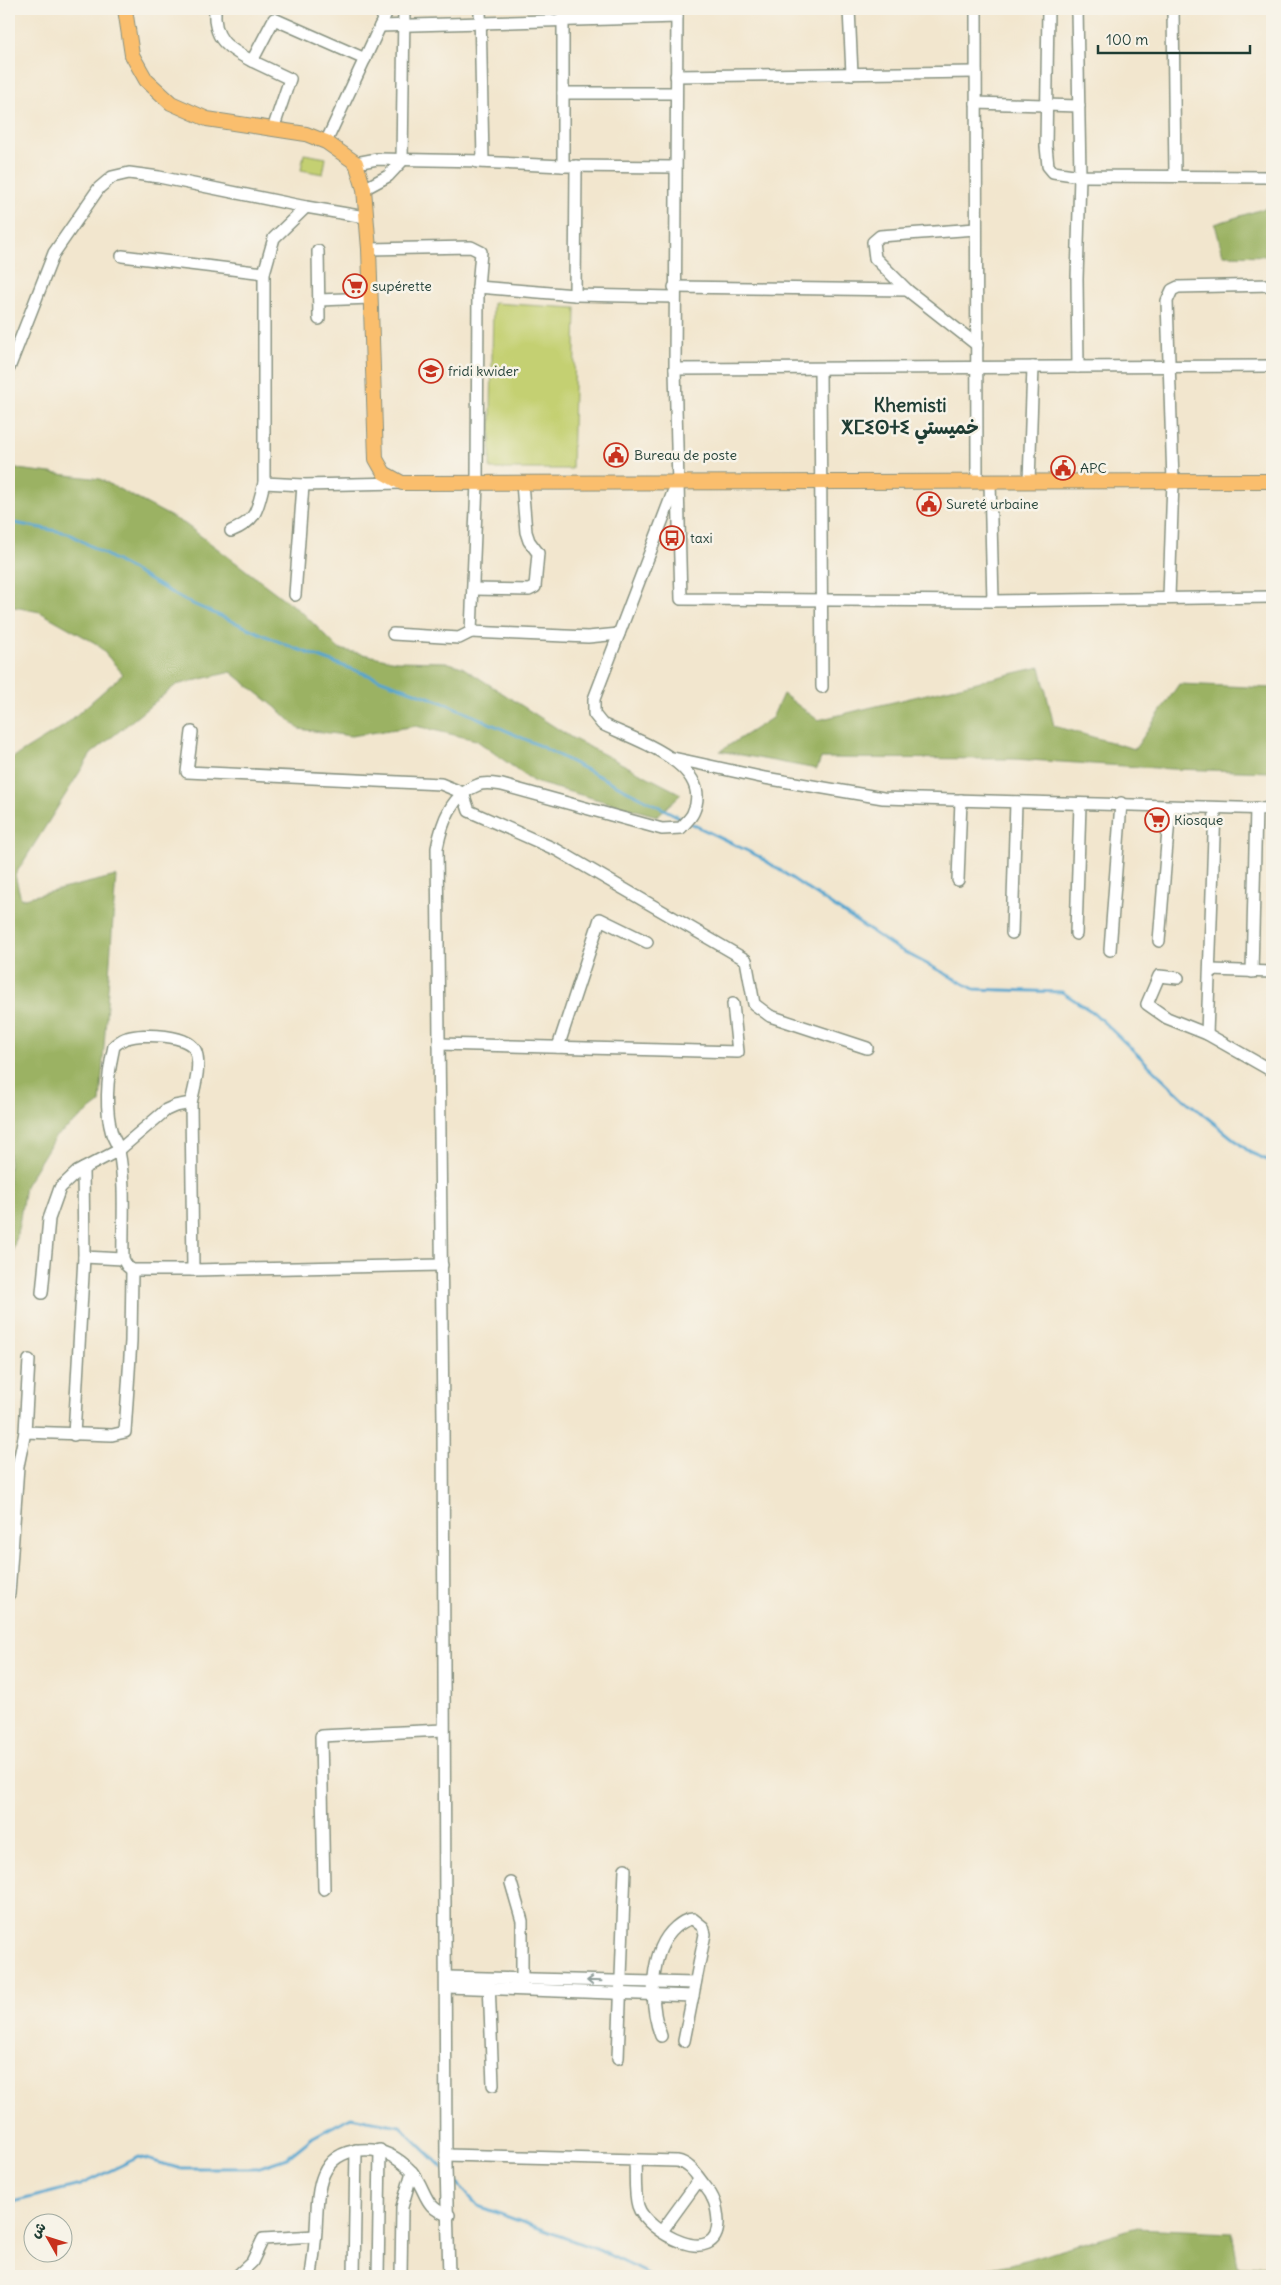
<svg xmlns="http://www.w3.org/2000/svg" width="1281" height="2285" font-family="Delius,'Playpen Sans Arabic','Noto Sans Tifinagh',sans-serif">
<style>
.green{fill:#c4d072;stroke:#728653}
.forest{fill:#9bb264;stroke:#5d784c}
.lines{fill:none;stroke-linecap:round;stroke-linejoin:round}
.stream{stroke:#54a5cf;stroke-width:3}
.minor-casing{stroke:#889281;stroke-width:14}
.major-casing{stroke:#889281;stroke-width:16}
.minor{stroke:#fff;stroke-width:11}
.major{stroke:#fabe6d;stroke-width:14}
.oneway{stroke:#8f9e9a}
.labels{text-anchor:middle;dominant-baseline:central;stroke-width:5;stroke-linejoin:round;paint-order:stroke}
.poi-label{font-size:14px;fill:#1f3d34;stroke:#f7f3e8;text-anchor:start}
.district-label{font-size:19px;font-weight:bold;fill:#1f3d34;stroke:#f7f3e8}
</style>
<rect width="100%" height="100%" fill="#f7f3e8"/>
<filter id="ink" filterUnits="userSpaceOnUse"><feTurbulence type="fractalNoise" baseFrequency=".02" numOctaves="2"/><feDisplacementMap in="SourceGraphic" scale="10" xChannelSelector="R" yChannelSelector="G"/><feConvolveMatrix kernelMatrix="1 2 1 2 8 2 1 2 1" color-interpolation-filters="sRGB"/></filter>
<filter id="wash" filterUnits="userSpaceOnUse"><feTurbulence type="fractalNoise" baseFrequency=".0096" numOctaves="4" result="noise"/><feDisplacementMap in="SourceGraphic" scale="20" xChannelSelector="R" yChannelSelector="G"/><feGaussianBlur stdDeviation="1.12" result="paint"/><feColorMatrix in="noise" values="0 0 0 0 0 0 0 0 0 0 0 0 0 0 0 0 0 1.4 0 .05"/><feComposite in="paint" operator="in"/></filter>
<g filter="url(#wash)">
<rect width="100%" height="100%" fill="#f2e6ce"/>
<!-- green -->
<g class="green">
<path d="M304,154L326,158L323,174L301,170Z"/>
<path d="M493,303L576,308L572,469H490Z"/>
</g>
<!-- forest -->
<g class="forest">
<path d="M1272,206V256L1223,255L1215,224Z"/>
<path d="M9,468L100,479L185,524L305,615L339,649L396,661L446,662L462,667L572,738L681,794L657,816L534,782L476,740L416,726L351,736L299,729L279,710L231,672L176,685L91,754L15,875L21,899L116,876L100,1103L55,1137L25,1186L19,1225L9,1267V760L64,726L123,674L97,644L40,612L9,606Z"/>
<path d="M1040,667L1054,726L1135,749L1179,684L1272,688V772L1172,769L1013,759L821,758L817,769L720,751L772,718L783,694L818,720Z"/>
<path d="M1134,2228L1232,2232L1238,2266L1272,2267V2276H946L1011,2264Z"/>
</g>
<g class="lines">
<!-- stream -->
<g class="stream">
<path d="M9,522L68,533L186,601L289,646L447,704L538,745L685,820"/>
<path d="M690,823L760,857L893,946L974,989L1062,992L1094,1013L1184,1099L1251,1153L1272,1162"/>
<path d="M451,2176L478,2206L601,2251L653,2276"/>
<path d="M9,2203L80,2185L139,2157L178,2168H257L287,2158L313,2137L351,2117L400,2126L443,2168"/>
</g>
</g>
</g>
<g filter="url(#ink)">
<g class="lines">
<!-- minor casing -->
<g class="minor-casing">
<g id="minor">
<path d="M215,9C213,39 227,48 252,61"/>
<path d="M563,9V166"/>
<path d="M849,9L852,74"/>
<path d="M976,9L977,482"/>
<path d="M1048,9L1046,146L1048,166L1053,172L1080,176L1272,177"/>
<path d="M1077,9L1080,176L1077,279L1078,367"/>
<path d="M1173,9L1175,176"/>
<path d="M380,26L677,17"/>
<path d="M676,76L976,72"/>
<path d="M563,93H676"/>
<path d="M976,103L1079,106"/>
<path d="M273,129L290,79L252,61L274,19L365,59"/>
<path d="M326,142L388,9"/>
<path d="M477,162L563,166L675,167"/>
<path d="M356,163L377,159L483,161L480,9"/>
<path d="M364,189L388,176L402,161L404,9"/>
<path d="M976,229L880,236L873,242L875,258L907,290L977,345"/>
<path d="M369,249L471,247L481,252L478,287L575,295L674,297"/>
<path d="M318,251L319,319"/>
<path d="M122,256L264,273L274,238L306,207"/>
<path d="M478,287L477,483L471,632L588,637L619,634"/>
<path d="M674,287L907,290"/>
<path d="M575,295L576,166"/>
<path d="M319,300L371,298"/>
<path d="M1272,366L675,369L681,599L993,601L1272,597"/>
<path d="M9,368L54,253L99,188L112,177L129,173L159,177L306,207L365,217"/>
<path d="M675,369L677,9"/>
<path d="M820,369L822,687"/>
<path d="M1029,481L1033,367"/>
<path d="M990,482L993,601"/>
<path d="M264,483L303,485L402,483"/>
<path d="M231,531C258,520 257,509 264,483V273"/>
<path d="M473,589L529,590L535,587L538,553L529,541L526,532L522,483"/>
<path d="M295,595L303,485"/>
<path d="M1169,597L1173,481L1167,301L1172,290L1178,287L1272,285"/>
<path d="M393,634L459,638L471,632"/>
<path d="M192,732L187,772L441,784L463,793L469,811L557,850L746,960L754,1004L770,1016L867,1048"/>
<path d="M673,758L765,778L883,798L1272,809"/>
<path d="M958,880L961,800"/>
<path d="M1012,933L1016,802"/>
<path d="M1076,934L1080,804"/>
<path d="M1159,941L1170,807"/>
<path d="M1110,950L1121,803"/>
<path d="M1211,970L1272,972"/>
<path d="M1252,972L1256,808"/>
<path d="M1178,978L1159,976L1147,1004L1167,1018L1207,1034L1272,1071"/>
<path d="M1207,1034L1215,808"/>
<path d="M439,1044L738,1052L733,1004"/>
<path d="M558,1047L600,919L647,942"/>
<path d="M191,1103C194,1088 201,1067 196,1052C190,1034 143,1033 127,1038C122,1039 118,1043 114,1046C108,1073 104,1107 112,1134C114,1140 118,1145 119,1151C126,1186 122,1224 123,1259L127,1266L132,1270H193"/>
<path d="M83,1169L84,1257L123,1259"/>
<path d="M42,1293L49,1219L60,1188L77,1172L119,1150L166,1110L175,1106L191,1103L193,1270L442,1265"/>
<path d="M25,1432L29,1360"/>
<path d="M74,1435L84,1257"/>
<path d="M9,1594L18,1466L25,1432L112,1435L125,1432L131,1341L132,1270"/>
<path d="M511,1883L522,1921V1984"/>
<path d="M324,1889L321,1736L443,1730"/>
<path d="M447,1977L695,1983"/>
<path d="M489,1982L493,2085"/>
<path d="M447,1987L693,1996"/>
<path d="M661,2036C649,2005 649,1950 676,1927C681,1923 686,1919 693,1919L703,1927L705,1934L684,2041"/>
<path d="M618,2058L625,1869"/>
<path d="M446,2155L677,2161C690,2163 697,2176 705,2186C714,2197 717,2206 718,2221C719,2271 646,2232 638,2206C634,2192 636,2175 635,2160"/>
<path d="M662,2231L699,2180"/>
<path d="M237,2276L252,2262L263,2239L315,2236"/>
<path d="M311,2276C313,2261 315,2246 316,2230C318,2196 315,2154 360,2150C381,2148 397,2156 411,2171C427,2189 423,2209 449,2215"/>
<path d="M354,2276L356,2150"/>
<path d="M378,2276L380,2150"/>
<path d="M401,2276L402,2207L412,2172"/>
<path d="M449,2276L446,2167L443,1421L437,848C442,822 451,795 478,785C485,782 495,784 502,785L662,829L681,828C685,823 691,818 693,813C716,765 633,739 602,724L594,714V699L677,482"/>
</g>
</g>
<!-- major casing -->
<g class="major-casing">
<path id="major" d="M125,9L132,55L146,80L171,103L207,119L306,134L326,142L356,163L364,189L369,249L376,459L384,473L402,483L1272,481"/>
</g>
<!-- minor -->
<use href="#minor" class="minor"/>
<!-- major -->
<use href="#major" class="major"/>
</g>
<!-- one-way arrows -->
<defs><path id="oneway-shaft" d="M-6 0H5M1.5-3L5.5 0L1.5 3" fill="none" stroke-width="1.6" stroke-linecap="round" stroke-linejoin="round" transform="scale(1.25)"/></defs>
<use class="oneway" href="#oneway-shaft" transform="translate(594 1981) rotate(-178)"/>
</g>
<!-- icons -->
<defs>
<g id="supermarket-ring" transform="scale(1.25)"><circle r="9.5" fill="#f7f3e8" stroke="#c8321e" stroke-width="1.5"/><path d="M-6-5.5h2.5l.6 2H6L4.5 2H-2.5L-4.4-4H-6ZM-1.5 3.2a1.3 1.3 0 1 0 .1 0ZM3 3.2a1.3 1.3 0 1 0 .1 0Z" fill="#c8321e"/></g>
<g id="school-ring" transform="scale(1.25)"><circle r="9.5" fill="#f7f3e8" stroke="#c8321e" stroke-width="1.5"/><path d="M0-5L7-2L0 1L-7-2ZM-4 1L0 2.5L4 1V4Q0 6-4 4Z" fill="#c8321e"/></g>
<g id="civic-ring" transform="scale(1.25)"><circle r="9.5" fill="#f7f3e8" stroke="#c8321e" stroke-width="1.5"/><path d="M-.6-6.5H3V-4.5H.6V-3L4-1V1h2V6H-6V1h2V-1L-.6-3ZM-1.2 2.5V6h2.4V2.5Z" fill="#c8321e"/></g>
<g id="bus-ring" transform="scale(1.25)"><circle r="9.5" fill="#f7f3e8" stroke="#c8321e" stroke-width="1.5"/><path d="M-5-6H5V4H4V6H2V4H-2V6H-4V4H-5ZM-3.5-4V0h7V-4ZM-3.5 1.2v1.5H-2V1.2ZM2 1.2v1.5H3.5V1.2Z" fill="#c8321e"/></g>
</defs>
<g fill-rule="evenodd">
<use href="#supermarket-ring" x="355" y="286"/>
<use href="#school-ring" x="431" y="371"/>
<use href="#civic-ring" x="616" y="455"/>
<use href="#civic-ring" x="1063" y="468"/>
<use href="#civic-ring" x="929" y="504"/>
<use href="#bus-ring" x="672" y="538"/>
<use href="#supermarket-ring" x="1157" y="820"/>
</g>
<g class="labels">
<!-- poi labels -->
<g class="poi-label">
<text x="372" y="286">supérette</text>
<text x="448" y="371">fridi kwider</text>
<text x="634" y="455">Bureau de poste</text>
<text x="1080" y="468">APC</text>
<text x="946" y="504">Sureté urbaine</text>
<text x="690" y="538">taxi</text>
<text x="1174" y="820">Kiosque</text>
</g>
<!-- district labels -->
<g class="district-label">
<text x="910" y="405">Khemisti<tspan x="910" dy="22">ⵅⵎⵉⵙⵜⵉ خميستي</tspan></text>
</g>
</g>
<!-- margin -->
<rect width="1281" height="2285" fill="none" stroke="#f7f3e8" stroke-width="30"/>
<!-- north arrow -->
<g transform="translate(48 2238) rotate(309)"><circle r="24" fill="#f7f3e8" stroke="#a1aaa0"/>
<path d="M0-4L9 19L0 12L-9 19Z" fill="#c8321e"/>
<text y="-8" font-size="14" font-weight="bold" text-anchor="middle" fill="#1f3d34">ش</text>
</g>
<!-- scale -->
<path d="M1098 45v8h152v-8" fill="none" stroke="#1f3d34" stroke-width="2.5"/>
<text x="1106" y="45" font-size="15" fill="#1f3d34" stroke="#f7f3e8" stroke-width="4" paint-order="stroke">100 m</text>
</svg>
